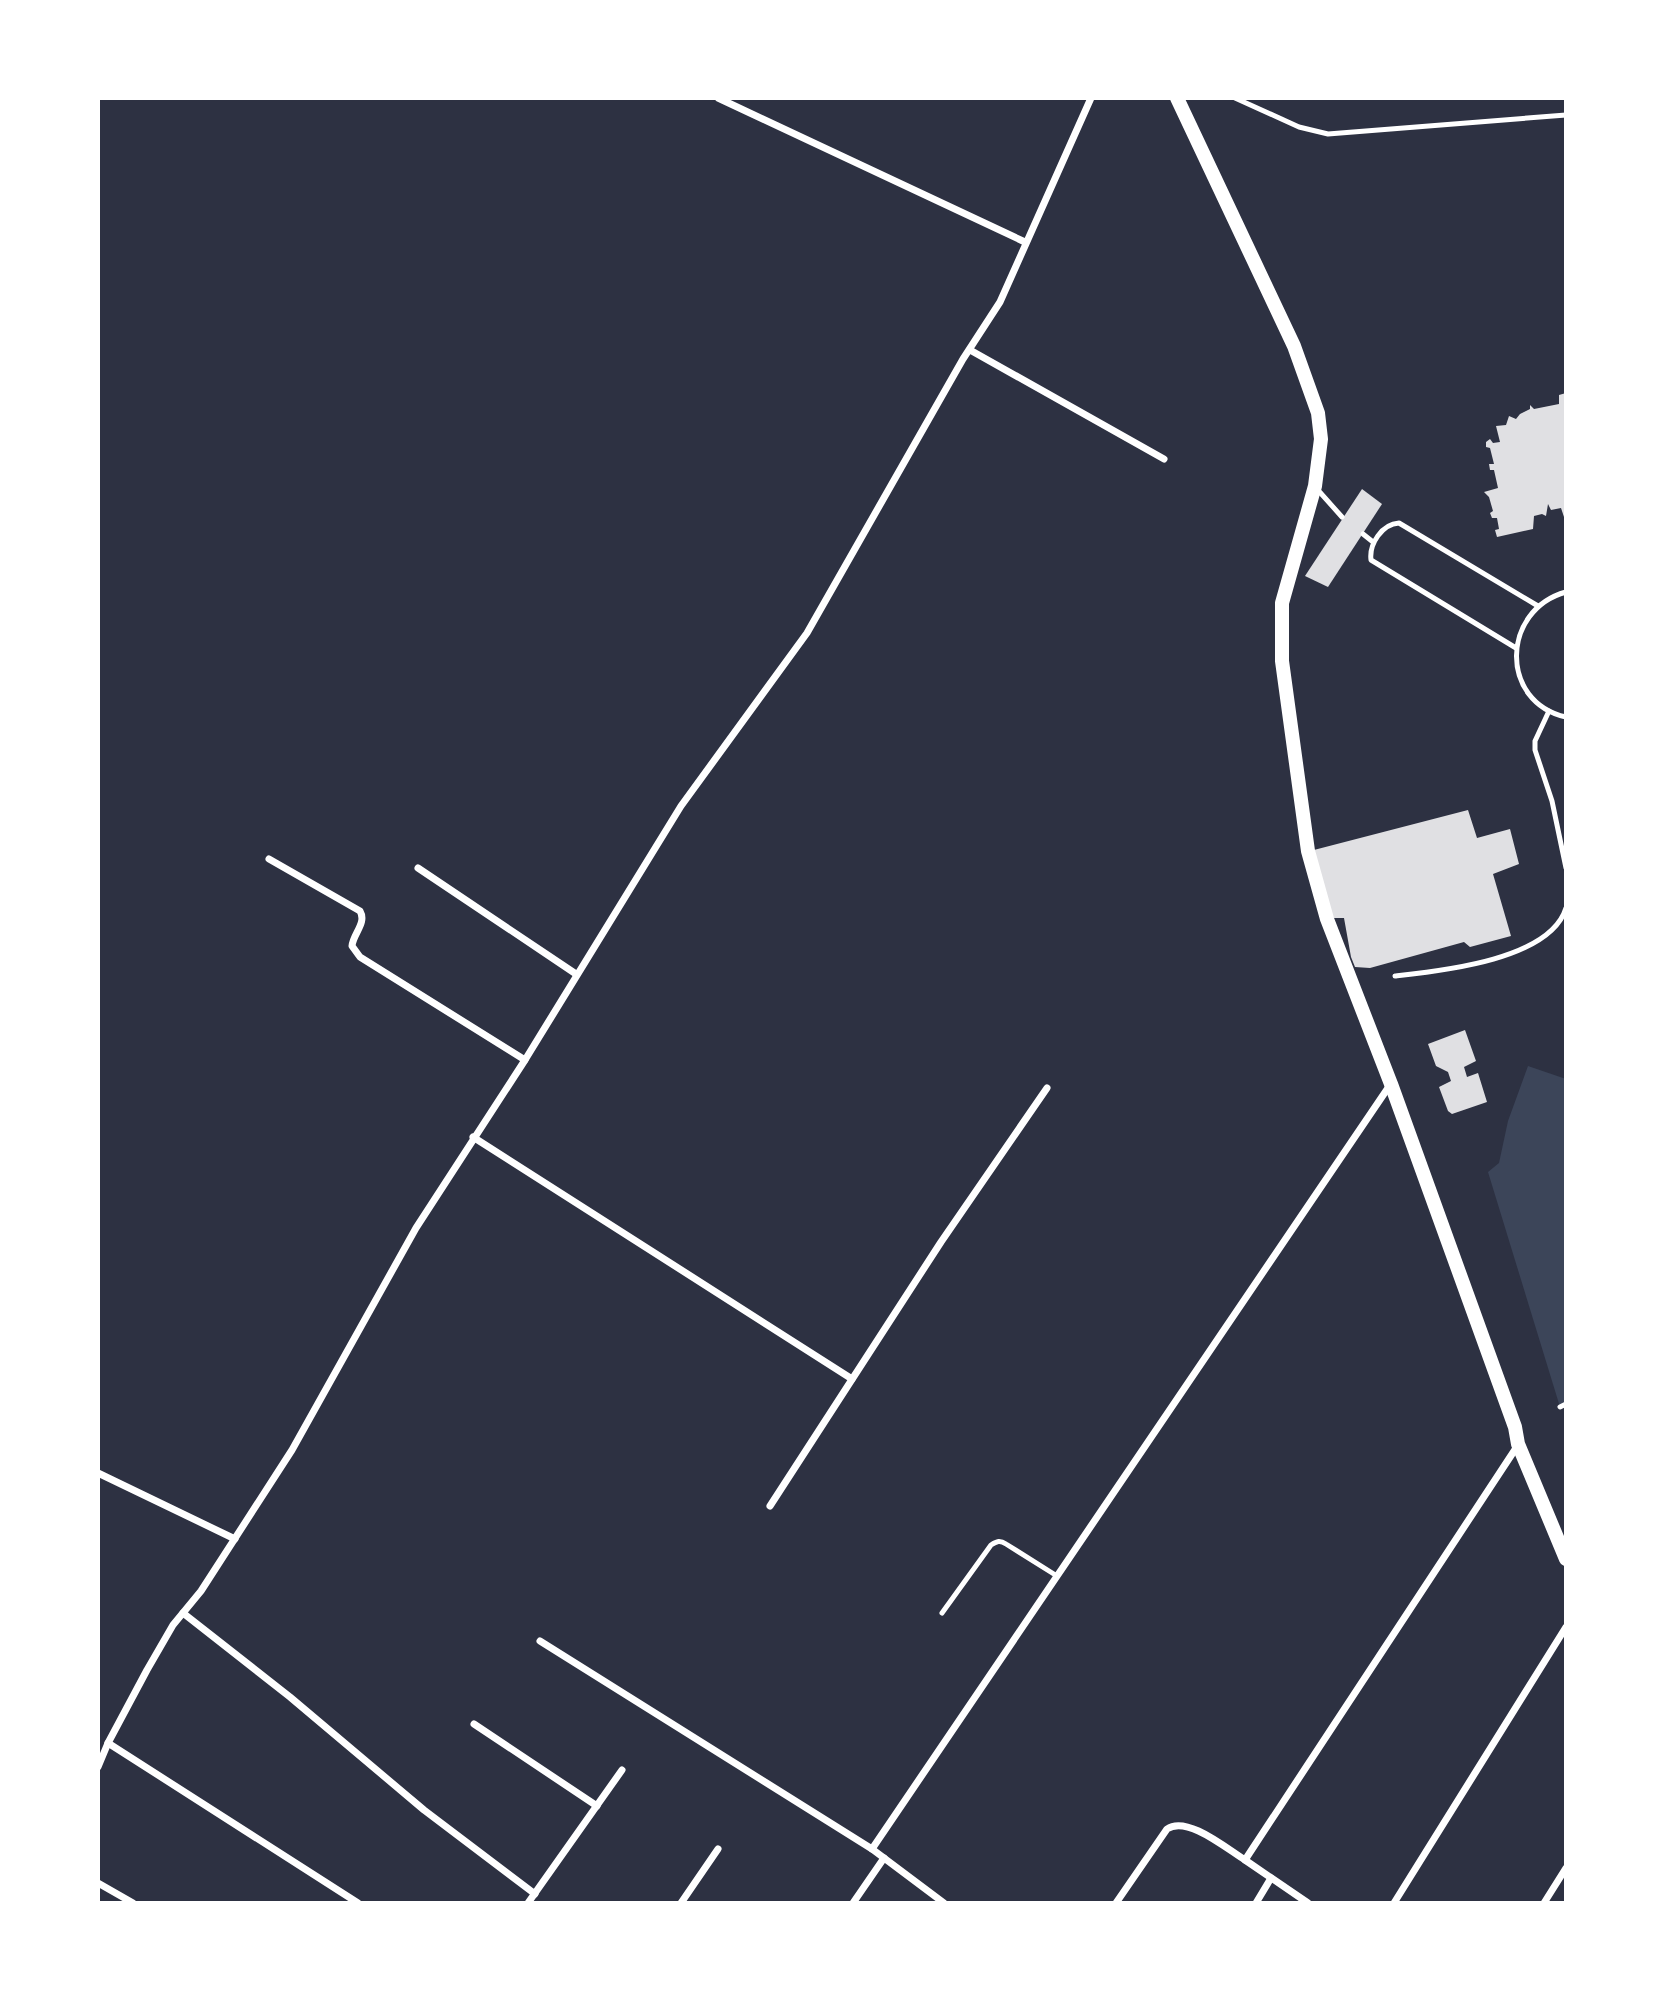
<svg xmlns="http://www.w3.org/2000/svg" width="1664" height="2001" font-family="Karla,sans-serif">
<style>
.green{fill:#3c4559}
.building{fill:#e0e0e3}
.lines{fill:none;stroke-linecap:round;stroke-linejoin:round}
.service{stroke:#fff;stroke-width:5}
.minor{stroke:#fff;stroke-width:7}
.secondary{stroke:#fff;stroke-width:14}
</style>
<rect width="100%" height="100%" fill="#2d3142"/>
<!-- green -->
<path class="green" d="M1528,1066L1566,1079V1404L1560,1407L1488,1172L1499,1163L1508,1121Z"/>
<!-- building -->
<g class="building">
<path d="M1566,393V523L1561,508L1551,510L1548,504L1546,516L1542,514L1534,516L1533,529L1497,537L1495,530L1499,529L1497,518H1492L1490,513L1493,511L1489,497L1484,492L1498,488L1494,470H1490L1489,464H1494L1490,448L1486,447V442L1490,439L1493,443L1500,442L1496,426L1506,425L1509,416L1516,419L1520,414L1530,409V405L1534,409L1559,404V395Z"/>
<path d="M1362,489L1382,504L1328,587L1305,576Z"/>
<path d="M1468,810L1477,838L1510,829L1519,864L1493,874L1511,936L1470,947L1464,942L1370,968L1355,967L1351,957L1344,918H1330L1310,851Z"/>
<path d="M1465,1030L1476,1061L1464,1067L1467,1077L1478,1073L1487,1102L1452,1114L1448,1111L1439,1087L1451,1081L1448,1072L1436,1066L1428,1044Z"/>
</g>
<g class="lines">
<!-- service -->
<g class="service">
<path d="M1235,98L1299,127L1328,134L1566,115"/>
<path d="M1317,489L1342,517"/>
<path d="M1363,534L1373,542"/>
<path d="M1566,592C1501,610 1499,702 1566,717"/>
<path d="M1516,648L1371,560C1369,544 1382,524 1399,523L1538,606"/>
<path d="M1549,711L1535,741V750L1552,801L1566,868"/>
<path d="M1395,976C1441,971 1550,960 1566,908"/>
<path d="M1560,1407L1566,1404"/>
<path d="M942,1613L991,1545C997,1541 1000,1540 1006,1544L1057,1576"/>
</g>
<!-- minor -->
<g class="minor">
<path d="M718,98L1025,242"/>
<path d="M970,350L1164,459"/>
<path d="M269,859L360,911C367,923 353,934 352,946L360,957L525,1060"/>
<path d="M418,868L576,974"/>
<path d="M473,1137L852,1379"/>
<path d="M98,1473L235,1539"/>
<path d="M770,1506L941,1242L1047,1088"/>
<path d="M183,1613L290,1697L424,1810L535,1894"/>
<path d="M540,1641L872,1849L944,1903"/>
<path d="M474,1724L597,1806"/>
<path d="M108,1743L358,1903"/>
<path d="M98,1767L108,1743L147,1670L173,1625L201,1591L292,1450L416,1228L525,1060L681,806L807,633L963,359L1000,302L1091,98"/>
<path d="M872,1849L1390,1085"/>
<path d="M1245,1860L1308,1903"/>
<path d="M98,1883L133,1903"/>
<path d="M528,1903L622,1770"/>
<path d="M681,1903L718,1849"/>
<path d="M853,1903L884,1858"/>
<path d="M1116,1903L1167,1829C1187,1815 1227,1849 1245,1860L1518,1445"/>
<path d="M1256,1903L1271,1878"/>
<path d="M1394,1903L1566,1627"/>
<path d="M1544,1903L1566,1868"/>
</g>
<!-- secondary -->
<path class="secondary" d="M1177,98L1294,346L1318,413L1321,439L1315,486L1282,603V661L1308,851L1327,919L1391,1084L1515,1427L1518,1444L1566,1559"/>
</g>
<!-- border -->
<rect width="1664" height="2001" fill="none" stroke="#ffffff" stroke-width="200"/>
</svg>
